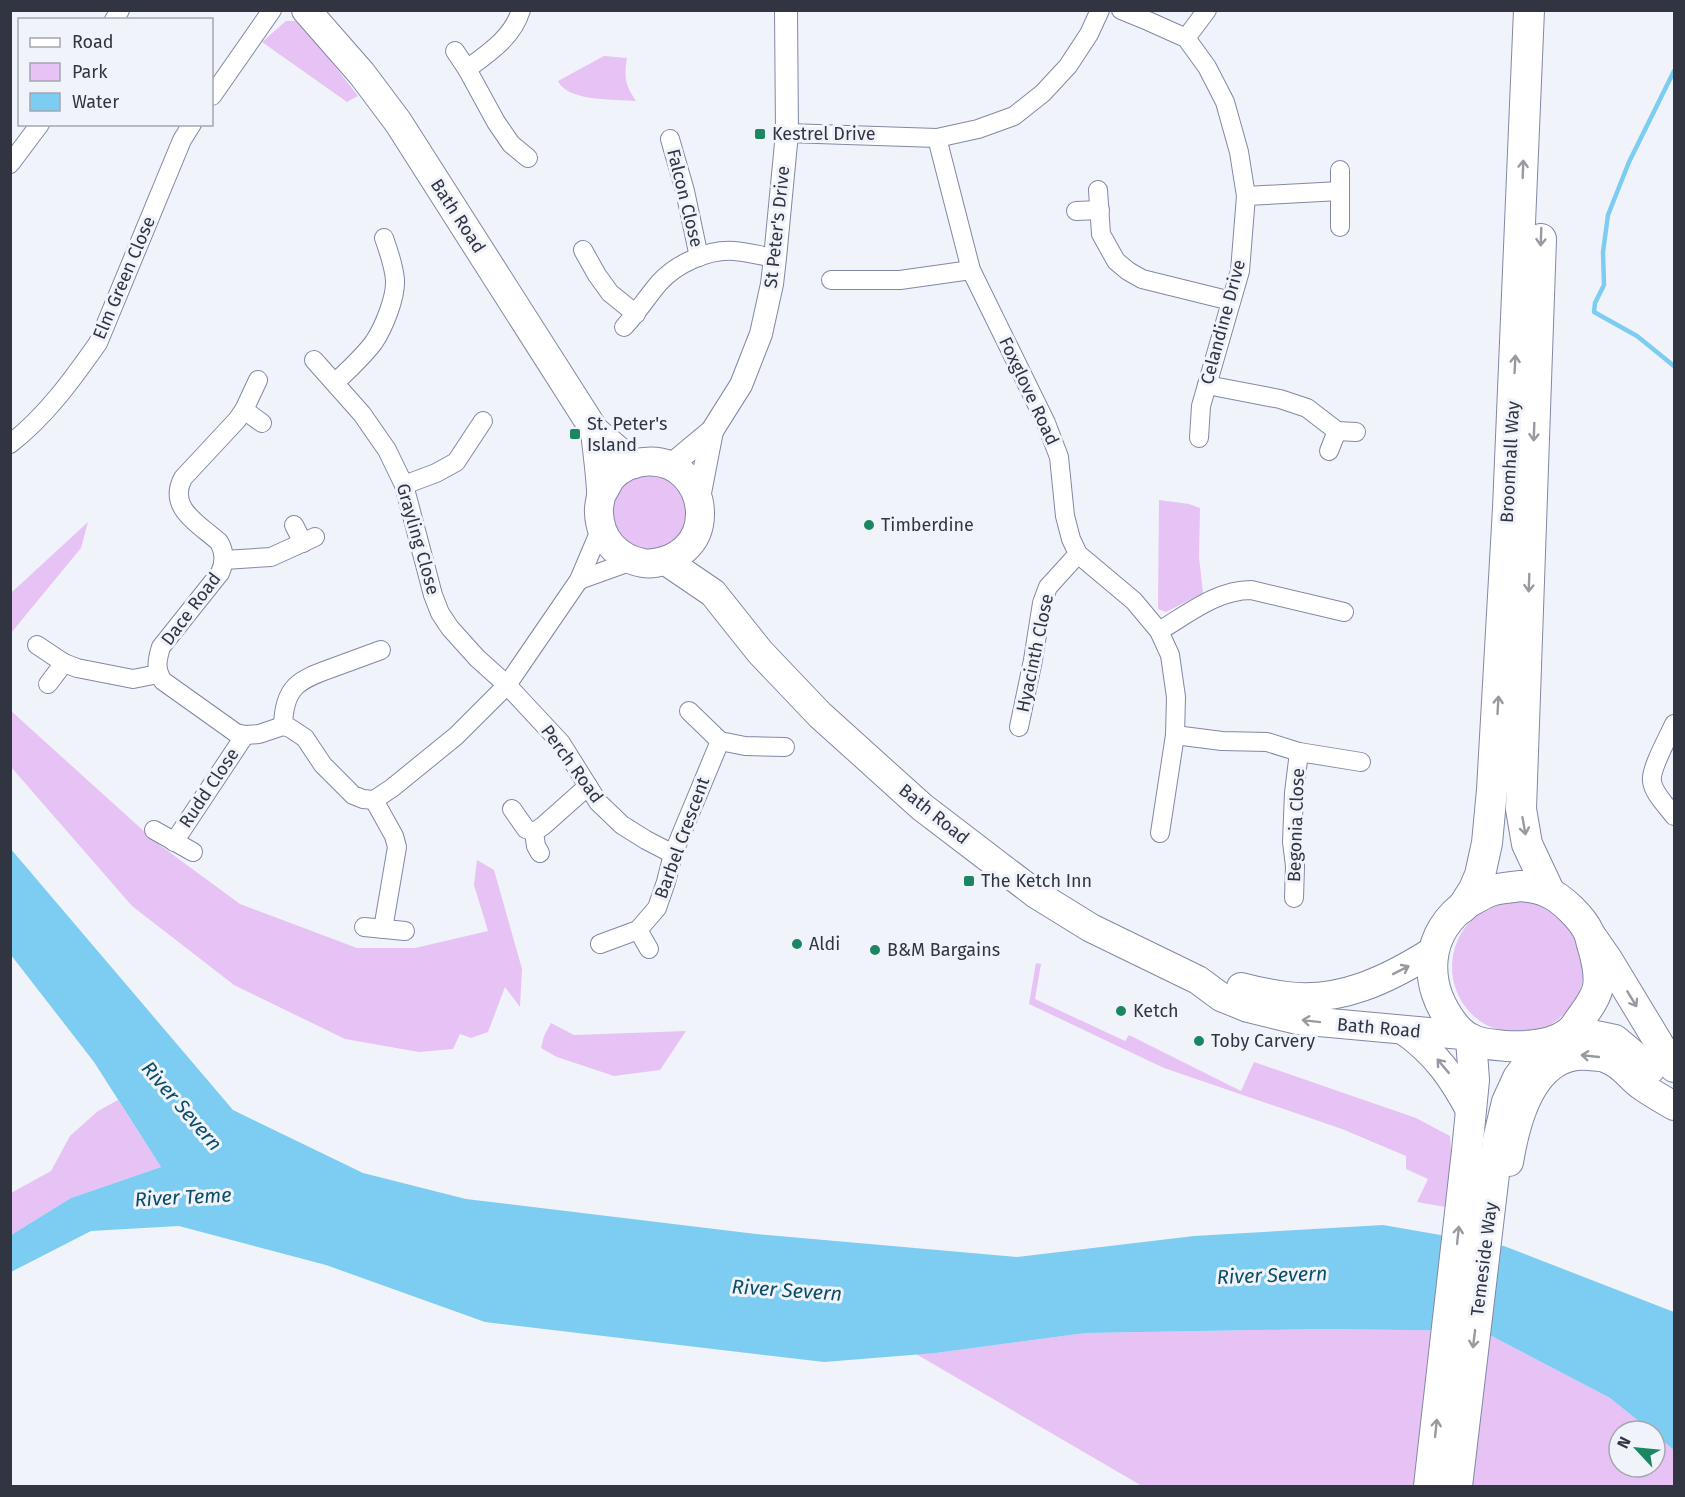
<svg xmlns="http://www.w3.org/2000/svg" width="1685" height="1497" font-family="'Fira Sans',sans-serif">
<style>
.green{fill:#e7c2f4}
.water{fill:#7dcdf3}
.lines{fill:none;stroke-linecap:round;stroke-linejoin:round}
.stream{stroke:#7dcdf3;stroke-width:4.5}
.minor-casing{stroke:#8088a6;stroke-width:20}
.tertiary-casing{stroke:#8088a6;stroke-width:24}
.primary-casing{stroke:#8088a6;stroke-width:30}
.trunk-casing{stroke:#8088a6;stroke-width:32}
.minor{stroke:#fff;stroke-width:18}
.tertiary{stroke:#fff;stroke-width:22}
.primary{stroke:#fff;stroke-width:28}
.trunk{stroke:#fff;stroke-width:30}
.oneway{stroke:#989aa0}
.poi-dot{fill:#1c8663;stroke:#f1f3fa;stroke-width:2}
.labels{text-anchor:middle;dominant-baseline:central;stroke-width:6;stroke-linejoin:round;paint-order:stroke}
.poi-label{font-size:18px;fill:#313541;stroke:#f1f3fa;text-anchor:start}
.street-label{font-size:18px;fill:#313541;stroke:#f1f3fa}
.water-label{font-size:20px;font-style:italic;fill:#094d67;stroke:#f1f3fa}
</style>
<rect width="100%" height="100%" fill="#f1f3fa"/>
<!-- green -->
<g class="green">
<path d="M286,21H296L313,38L358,96L347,102L262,42Z"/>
<path d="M604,56L627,58C624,78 625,84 636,101C614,99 568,102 558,81Z"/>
<path d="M658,472L680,486L690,511L681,536L670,545L658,550H644L631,546L614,528L611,503L623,482Z"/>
<path d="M1159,500L1189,504L1200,508L1199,557L1203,593L1166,612L1158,609Z"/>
<path d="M88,522L81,548L11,633V593Z"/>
<path d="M10,710L157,843L240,904L357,948H415L488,931L474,885L477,860L494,870L522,969L520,1007L505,987L488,1032L471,1038L460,1034L453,1049L419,1052L345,1039L234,985L132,906L11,767Z"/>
<circle cx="1518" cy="967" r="66"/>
<path d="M1036,963L1041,964L1035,999L1125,1041L1129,1035L1241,1091L1254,1062L1416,1118L1450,1136L1452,1158L1451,1208L1417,1202L1428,1179L1406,1169V1156L1342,1129L1164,1068L1029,1004Z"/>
<path d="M551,1023L574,1035L686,1031L660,1070L614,1076L557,1057L541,1048L544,1036Z"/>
<path d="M118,1100L161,1167L71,1198L11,1235V1193L51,1171L70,1136L98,1111Z"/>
<path d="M1322,1329L1482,1331L1610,1398L1651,1431H1619V1467H1655V1435L1674,1450V1486H1142L916,1354L936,1353L1086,1333Z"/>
</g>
<!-- water -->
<path class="water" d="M10,848L233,1110L363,1173L466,1199L756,1234L1017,1257L1194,1236L1383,1225L1504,1246L1674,1312V1450L1655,1435V1431H1651L1610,1398L1482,1331L1322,1329L1086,1333L936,1353L824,1362L485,1322L326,1265L179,1226L91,1231L11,1272V1235L71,1198L161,1167L94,1062L11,955Z"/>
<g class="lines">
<!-- stream -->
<path class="stream" d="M1674,71L1629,162L1608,215L1603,252L1604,285L1595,303L1594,312L1637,336L1674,366"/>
<!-- minor casing -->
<g class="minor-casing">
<g id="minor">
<path d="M521,10C513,37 489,53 467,69L496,122L511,144L528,158"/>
<path d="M1121,10L1148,21L1186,38L1207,67L1225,102L1239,152L1246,196L1240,271L1201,406L1199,438"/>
<path d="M114,20L120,10"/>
<path d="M1186,38L1207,10"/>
<path d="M455,51L467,69"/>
<path d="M212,96L272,10"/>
<path d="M787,133L937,138L978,129L1014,116L1043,93L1068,66L1089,34L1100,10"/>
<path d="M937,138L971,270L1046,423L1059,457L1065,516L1071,539L1078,554L1134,601L1159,631L1170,655L1176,697L1175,735L1160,833"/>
<path d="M670,139L685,191L699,257"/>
<path d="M10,164L40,124"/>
<path d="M1340,170V227"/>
<path d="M1098,190L1101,234L1116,261L1128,271L1142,279L1231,301"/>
<path d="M1246,196L1340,191"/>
<path d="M1076,211L1100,210"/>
<path d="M583,250L597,275L610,293L636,314"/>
<path d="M831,280H900L971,270"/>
<path d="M624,327C637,313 647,297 659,283C676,264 708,249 734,251C748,252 762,256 775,258"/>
<path d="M314,360L362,414L387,450L404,485L433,595L440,613L450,628L477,658L507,685L561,743L598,802L622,825L646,840L673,854"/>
<path d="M258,380L244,410L237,420L183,478C167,508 199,524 219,542C225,552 225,562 220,573L161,647C157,660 155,669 163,681L236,733L245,735L259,734L283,726L290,728L305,738L323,765L353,795L363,799L374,800L392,788L456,736L507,685L579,580L601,528"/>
<path d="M335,383C348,370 363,357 374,342C384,327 396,297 395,280C394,266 389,252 384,238"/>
<path d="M1207,385L1280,399L1307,408L1337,431L1356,432"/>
<path d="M244,410L262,423"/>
<path d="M10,444C46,416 72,380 98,343L182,140L192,124"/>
<path d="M1329,451L1337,431"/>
<path d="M404,485L436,473L456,462L483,421"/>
<path d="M294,525L303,543"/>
<path d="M224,560L271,557L315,537"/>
<path d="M579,580L632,561"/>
<path d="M1159,631C1188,614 1217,590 1251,590L1344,612"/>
<path d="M37,645L64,663L77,668L133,679L158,674"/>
<path d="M48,684L64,663"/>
<path d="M1674,724C1669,736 1650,769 1652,781C1653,793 1667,806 1674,816"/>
<path d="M283,726C284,687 298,680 332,668C348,662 365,656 381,650"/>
<path d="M1019,727L1033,660L1042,603L1048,587L1078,554"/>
<path d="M1175,735L1222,741L1267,742L1299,752L1361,762"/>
<path d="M720,741L745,746L785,747"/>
<path d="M374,800L394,836L397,847L383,929"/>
<path d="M512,809L526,829L534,832L543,826L588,786"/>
<path d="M154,830L193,852"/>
<path d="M534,832L536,846L540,853"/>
<path d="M174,842L245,735"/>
<path d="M1294,898L1295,866L1292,842L1294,793L1299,752"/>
<path d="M364,927L405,931"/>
<path d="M638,930L649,949"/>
<path d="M600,944L638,930L657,908L666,882L673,854L720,741L689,711"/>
</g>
</g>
<!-- tertiary casing -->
<g class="tertiary-casing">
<g id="tertiary">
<path d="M670,466L712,431L741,385L761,334L772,284L775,258L787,133L786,10"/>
<path d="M699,498L712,431"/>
</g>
</g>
<!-- primary casing -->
<g class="primary-casing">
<g id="primary">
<path d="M306,10L362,74L398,122L595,431L634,464"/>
<path d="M595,431C597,451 600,471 601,490C602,498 598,505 599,513C600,539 617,558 643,563C657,565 674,559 685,549C706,530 704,496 685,476C665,455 630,458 611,478C608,483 605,489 602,494"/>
<path d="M666,561L713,593L760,652L820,715L922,807L1036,894L1091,928L1198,980L1221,997L1248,1008L1297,1020L1462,1035"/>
<path d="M1592,936L1608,959L1674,1068"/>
<path d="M1241,987C1256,991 1271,994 1286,996C1340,1003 1389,979 1433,951"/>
<path d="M1403,1030C1436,1053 1453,1078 1471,1112"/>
<path d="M1572,1030L1615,1039L1651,1069"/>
<path d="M1509,1162C1516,1120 1533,1050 1589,1056C1594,1057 1601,1056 1607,1059C1624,1065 1629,1078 1643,1087C1653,1094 1664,1100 1674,1106"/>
</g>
</g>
<!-- trunk casing -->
<g class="trunk-casing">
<g id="trunk">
<path d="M1541,239L1521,809L1527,844L1550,893"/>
<path d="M1521,886C1530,887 1539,888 1547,892C1562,898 1583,919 1589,933C1591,939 1592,945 1594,951C1597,962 1600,975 1598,987C1596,997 1589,1007 1583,1015C1579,1020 1576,1026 1572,1030C1556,1045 1528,1047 1507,1046C1485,1044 1469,1044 1454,1025C1422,984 1424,932 1469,902C1477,898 1485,892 1494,890C1502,888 1512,887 1521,886Z"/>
<path d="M1462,908L1474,889L1480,875L1487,843L1492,790L1508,508L1529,10"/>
<path d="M1429,1486L1467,1151L1474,1080L1471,1039"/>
<path d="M1457,1486L1498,1140L1507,1102L1518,1078L1543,1044"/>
</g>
</g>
<!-- minor -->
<use href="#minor" class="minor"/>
<!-- tertiary -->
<use href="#tertiary" class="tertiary"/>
<!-- primary -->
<use href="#primary" class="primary"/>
<!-- trunk -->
<use href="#trunk" class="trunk"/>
</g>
<!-- one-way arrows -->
<defs><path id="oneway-shaft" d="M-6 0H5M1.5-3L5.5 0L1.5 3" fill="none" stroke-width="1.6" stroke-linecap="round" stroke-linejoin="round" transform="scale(1.5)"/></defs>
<g class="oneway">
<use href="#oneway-shaft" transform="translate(1523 169) rotate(-88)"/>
<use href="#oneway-shaft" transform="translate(1541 237) rotate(92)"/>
<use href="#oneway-shaft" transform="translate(1515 364) rotate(-87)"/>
<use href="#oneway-shaft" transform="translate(1534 432) rotate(92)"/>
<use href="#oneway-shaft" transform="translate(1529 583) rotate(92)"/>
<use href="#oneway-shaft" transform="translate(1498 705) rotate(-87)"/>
<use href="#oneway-shaft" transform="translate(1524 826) rotate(80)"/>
<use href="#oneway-shaft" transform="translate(1401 970) rotate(-27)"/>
<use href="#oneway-shaft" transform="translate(1632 999) rotate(59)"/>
<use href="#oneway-shaft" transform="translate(1311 1021) rotate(-173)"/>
<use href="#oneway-shaft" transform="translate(1590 1056) rotate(-174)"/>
<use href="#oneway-shaft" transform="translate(1443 1066) rotate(-130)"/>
<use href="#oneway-shaft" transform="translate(1458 1235) rotate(-84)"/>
<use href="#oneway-shaft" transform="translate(1474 1339) rotate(97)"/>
<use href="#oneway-shaft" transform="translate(1436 1428) rotate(-84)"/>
</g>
<!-- markers -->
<g class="poi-dot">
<rect x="754" y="128" width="12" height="12" rx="3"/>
<rect x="569" y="428" width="12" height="12" rx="3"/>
<circle cx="869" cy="525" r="6"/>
<rect x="963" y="875" width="12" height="12" rx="3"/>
<circle cx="797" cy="944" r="6"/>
<circle cx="875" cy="950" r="6"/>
<circle cx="1121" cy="1011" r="6"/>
<circle cx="1199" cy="1041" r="6"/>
</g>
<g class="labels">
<!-- poi labels -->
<g class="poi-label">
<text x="772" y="134">Kestrel Drive</text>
<text x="587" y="424">St. Peter's<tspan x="587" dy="21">Island</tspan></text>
<text x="881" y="525">Timberdine</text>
<text x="981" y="881">The Ketch Inn</text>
<text x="809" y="944">Aldi</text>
<text x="887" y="950">B&amp;M Bargains</text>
<text x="1133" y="1011">Ketch</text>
<text x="1211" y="1041">Toby Carvery</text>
</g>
<!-- street labels -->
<g class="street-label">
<text transform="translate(685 198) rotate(76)">Falcon Close</text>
<text transform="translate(458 216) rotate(57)">Bath Road</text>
<text transform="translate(777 227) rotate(-84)">St Peter's Drive</text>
<text transform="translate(124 278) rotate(-67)">Elm Green Close</text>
<text transform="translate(1223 322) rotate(-75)">Celandine Drive</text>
<text transform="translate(1029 391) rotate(65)">Foxglove Road</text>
<text transform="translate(1510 462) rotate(-87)">Broomhall Way</text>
<text transform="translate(418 539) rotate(74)">Grayling Close</text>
<text transform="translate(191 609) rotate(-53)">Dace Road</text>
<text transform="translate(1035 653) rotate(-78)">Hyacinth Close</text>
<text transform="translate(572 764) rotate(54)">Perch Road</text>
<text transform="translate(209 788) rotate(-56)">Rudd Close</text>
<text transform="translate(934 814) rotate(39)">Bath Road</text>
<text transform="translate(1296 825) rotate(-88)">Begonia Close</text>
<text transform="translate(682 838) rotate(-70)">Barbel Crescent</text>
<text transform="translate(1379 1028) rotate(5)">Bath Road</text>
<text transform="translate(1484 1259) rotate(-83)">Temeside Way</text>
</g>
<!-- water labels -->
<g class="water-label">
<text transform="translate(182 1106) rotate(49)">River Severn</text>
<text transform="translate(183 1197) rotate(-3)">River Teme</text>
<text transform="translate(1272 1275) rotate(-2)">River Severn</text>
<text transform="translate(787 1290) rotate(4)">River Severn</text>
</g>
</g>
<!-- border -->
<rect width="1685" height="1497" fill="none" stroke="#313541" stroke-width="24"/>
<!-- legend -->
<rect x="18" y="18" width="195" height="108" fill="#f1f3fa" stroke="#a4a7b0" stroke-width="1.5"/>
<rect x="30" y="38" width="30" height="9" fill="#ffffff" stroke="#a4a7b0" stroke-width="1.5"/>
<text x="72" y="48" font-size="18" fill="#313541">Road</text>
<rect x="30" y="63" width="30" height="18" fill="#e7c2f4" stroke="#a4a7b0" stroke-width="1.5"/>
<text x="72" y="78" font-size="18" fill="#313541">Park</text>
<rect x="30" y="93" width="30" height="18" fill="#7dcdf3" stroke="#a4a7b0" stroke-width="1.5"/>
<text x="72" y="108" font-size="18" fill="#313541">Water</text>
<!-- north arrow -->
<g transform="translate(1637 1449) rotate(296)"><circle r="28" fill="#f1f3fa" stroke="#a4a7b0" stroke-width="1.5"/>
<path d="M0-4.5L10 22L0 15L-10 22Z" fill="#1c8663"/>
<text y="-9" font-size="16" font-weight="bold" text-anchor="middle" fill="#313541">N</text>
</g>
</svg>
